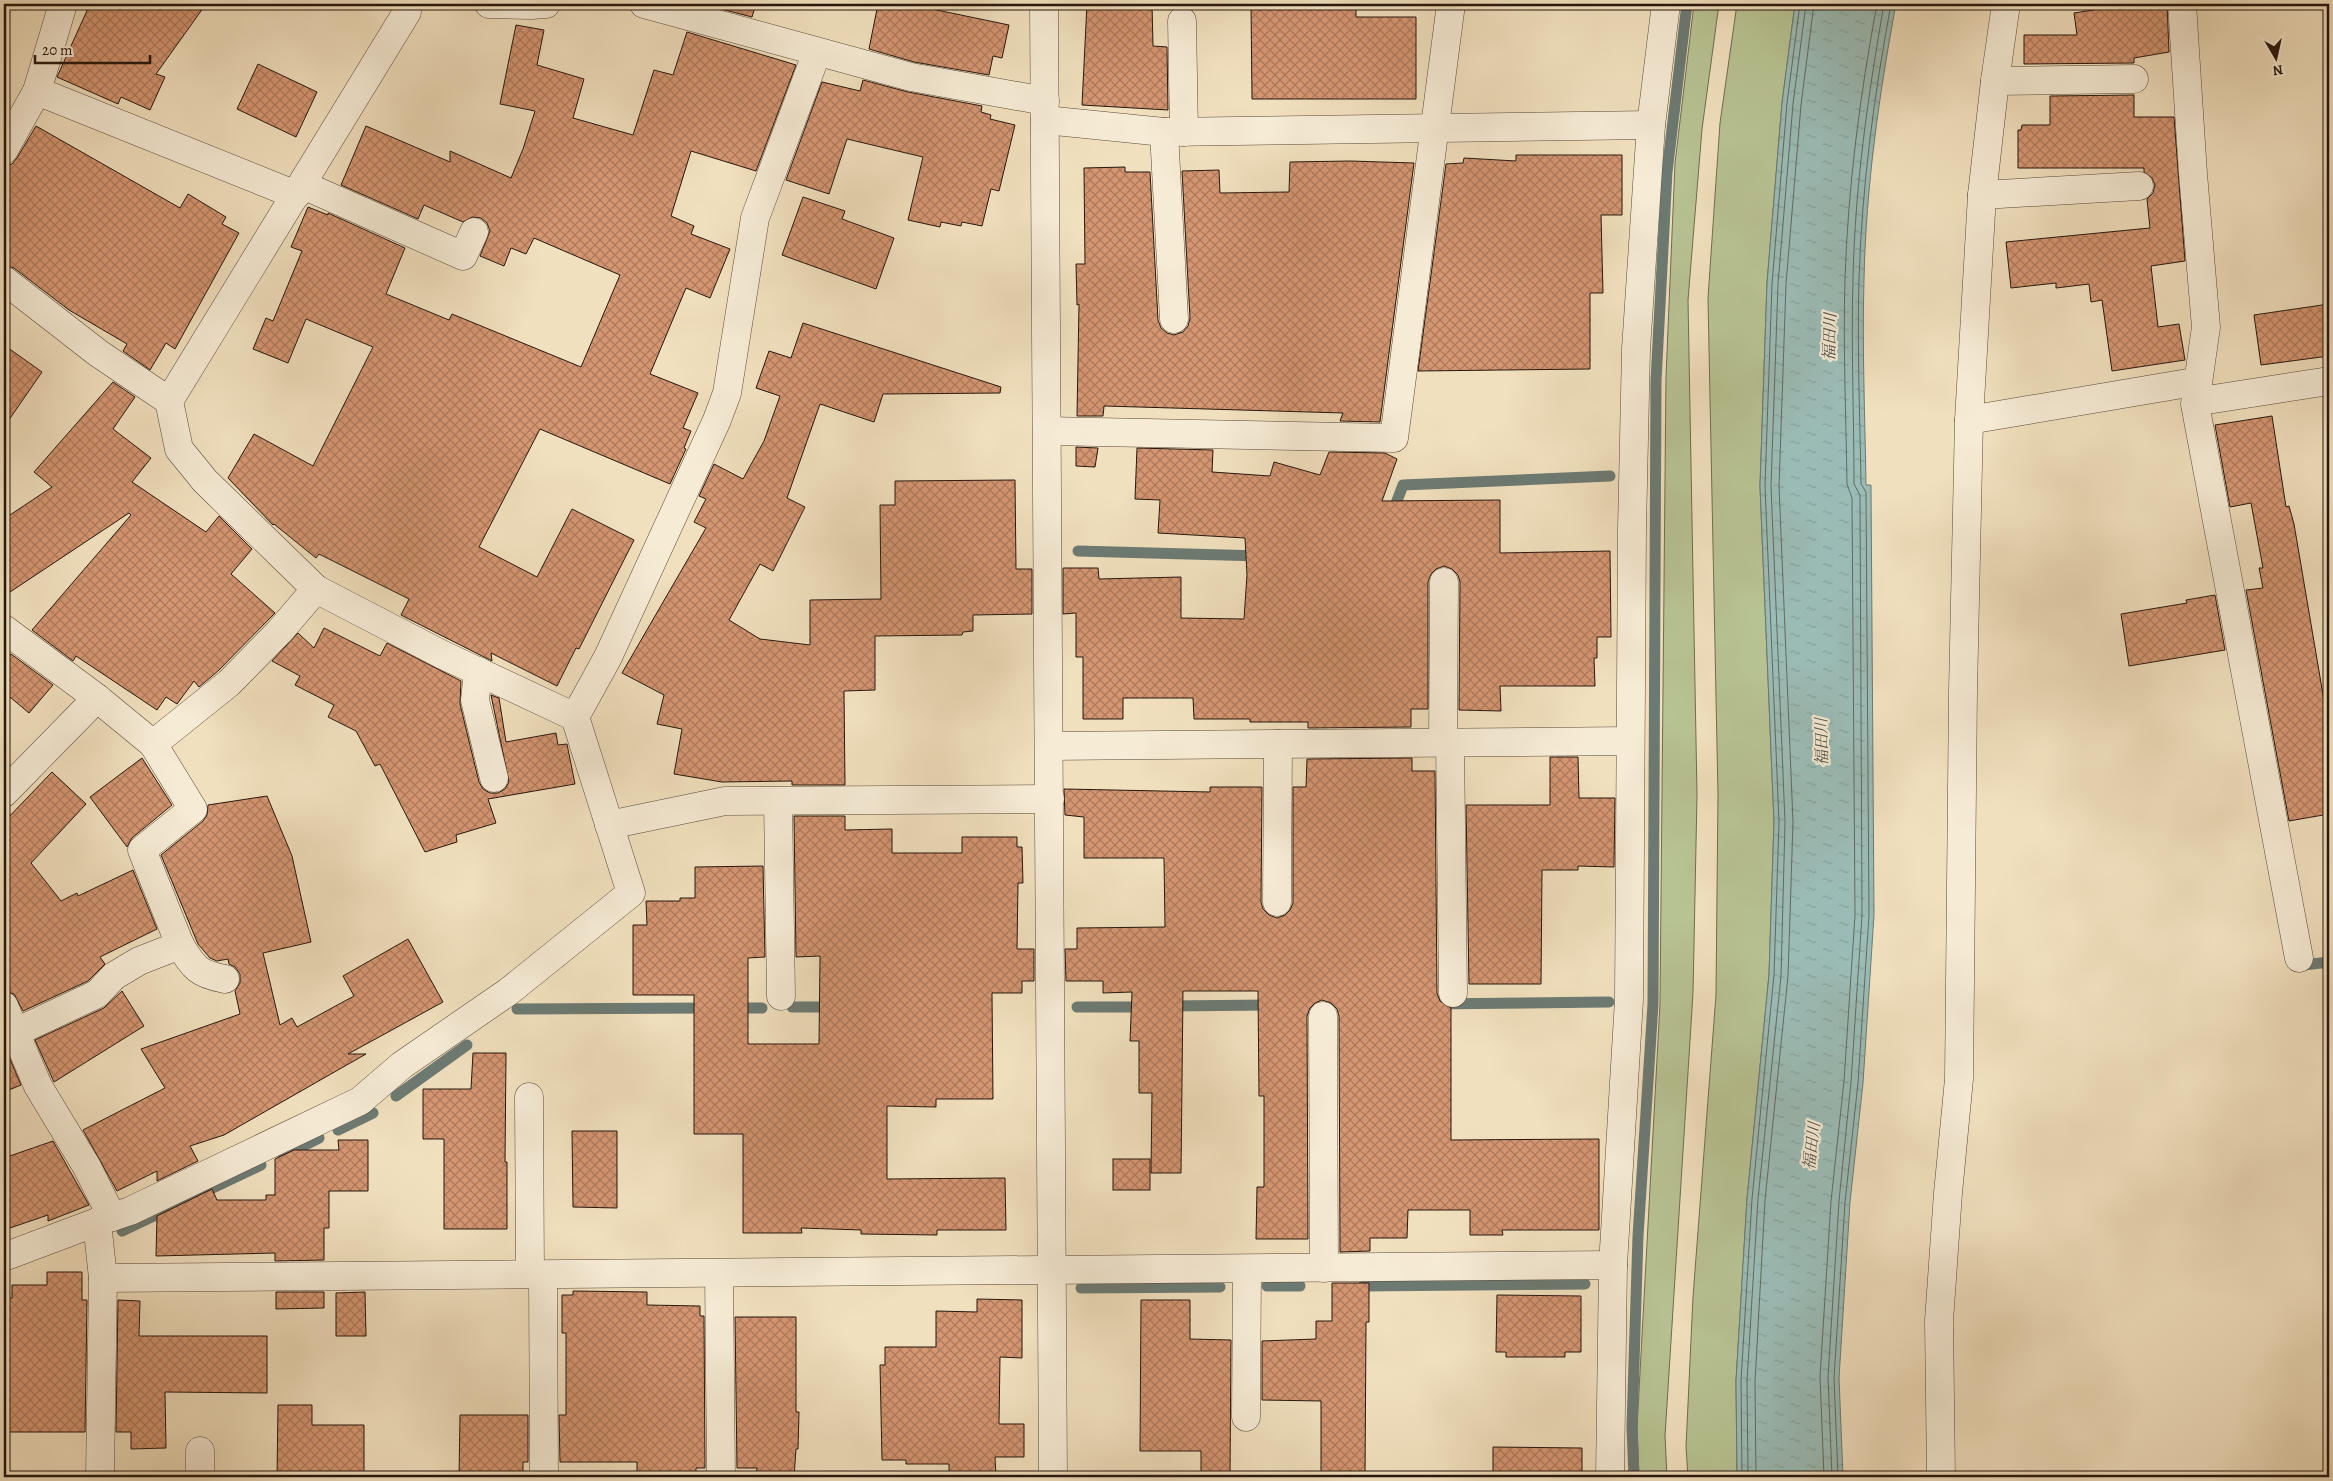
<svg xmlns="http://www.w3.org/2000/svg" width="2333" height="1481" font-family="Alegreya,'Noto Serif JP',serif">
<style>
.green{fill:#b8c393;stroke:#6f6d50}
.water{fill:url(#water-ripples);stroke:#6c7a73}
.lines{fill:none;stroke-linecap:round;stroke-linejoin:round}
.shore{stroke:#606a62;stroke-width:1}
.stream{stroke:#6c7a73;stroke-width:11}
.building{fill:url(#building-cross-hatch);stroke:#26170e}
.minor-casing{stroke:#59493a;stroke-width:29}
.minor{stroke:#f6ebd5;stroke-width:28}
.labels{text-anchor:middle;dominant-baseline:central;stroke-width:4.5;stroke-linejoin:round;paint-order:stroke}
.water-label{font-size:16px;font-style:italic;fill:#4f5149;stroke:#f6ebd5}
</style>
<defs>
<pattern id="water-ripples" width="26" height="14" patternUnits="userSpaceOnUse" patternTransform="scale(1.25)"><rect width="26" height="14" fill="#9bbcb6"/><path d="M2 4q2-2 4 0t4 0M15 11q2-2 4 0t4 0" fill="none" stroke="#85a19b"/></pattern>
<pattern id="building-cross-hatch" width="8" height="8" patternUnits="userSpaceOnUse" patternTransform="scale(1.25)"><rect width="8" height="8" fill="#d59672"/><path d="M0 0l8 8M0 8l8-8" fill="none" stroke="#ad795c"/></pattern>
</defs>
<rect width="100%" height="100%" fill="#f1e0be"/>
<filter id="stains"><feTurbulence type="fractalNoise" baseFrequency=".004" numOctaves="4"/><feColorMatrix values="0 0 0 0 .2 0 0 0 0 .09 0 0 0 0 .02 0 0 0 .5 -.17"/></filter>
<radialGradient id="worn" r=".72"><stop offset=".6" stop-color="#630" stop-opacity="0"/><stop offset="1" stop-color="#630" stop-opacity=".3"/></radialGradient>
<!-- green -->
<g class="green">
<path d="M1694,4H1719L1702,129L1688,300L1697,795L1693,993L1665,1436L1667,1477H1639L1637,1428L1660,1004L1666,377L1675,163Z"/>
<path d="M1737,4H1795L1782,103L1767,283L1760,486L1774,822L1769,975L1747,1199L1736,1381L1737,1477H1688L1686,1447L1693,1297L1716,995L1718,795L1708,298L1720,123Z"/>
</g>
<!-- water -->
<path class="water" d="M1795,4H1896C1879,95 1866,186 1864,279C1862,348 1865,417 1866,485H1871L1874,915L1863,1083L1850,1202L1839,1378L1843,1477H1737L1736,1381L1747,1199L1769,975L1774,822L1760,486L1767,283L1782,103Z"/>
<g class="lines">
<!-- shore -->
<g class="shore">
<path d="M1742,1477L1741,1381L1752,1199L1774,975L1779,822L1765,486L1772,284L1787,103L1800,4"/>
<path d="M1748,1477L1747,1381L1758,1199L1781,976L1785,822L1771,486L1778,284L1793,104L1806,4"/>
<path d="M1756,1477L1755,1382L1765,1200L1788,976L1793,822L1779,486L1786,284L1801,105L1814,4"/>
<path d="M1824,1477L1820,1377L1831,1201L1844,1081L1855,915L1852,498L1847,484C1846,416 1843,347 1845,279C1848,186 1860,95 1877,4"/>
<path d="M1832,1477L1828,1377L1839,1201L1851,1082L1862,915L1860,495L1854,484C1854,416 1851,347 1853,279C1855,185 1868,96 1884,4"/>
<path d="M1838,1477L1834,1378L1845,1202L1858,1083L1869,915L1866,492L1861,484C1860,416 1857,347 1859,279C1862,185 1874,96 1891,4"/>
</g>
<!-- stream -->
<g class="stream">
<path d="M1392,514L1403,485L1610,476"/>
<path d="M1078,551L1261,556"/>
<path d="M2304,965L2329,962"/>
<path d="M1428,1004L1609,1002"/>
<path d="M1168,1006L1272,1005"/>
<path d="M792,1007H833"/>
<path d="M1077,1007H1145"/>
<path d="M734,1008H762"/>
<path d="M517,1009L708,1008"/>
<path d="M396,1096L467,1045"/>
<path d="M338,1130L373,1113"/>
<path d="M283,1156L319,1138"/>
<path d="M122,1231L261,1165"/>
<path d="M1267,1286H1300"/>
<path d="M1363,1286L1585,1284"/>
<path d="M1081,1288L1220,1287"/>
<path d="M1634,1477L1632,1427L1638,1236L1653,1004L1656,381L1667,172L1687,4"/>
</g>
</g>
<!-- building -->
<g class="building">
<path d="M90,4H206L156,74L165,77L150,110L121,97L118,104L57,77Z"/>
<path d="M702,4H756L752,17Z"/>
<path d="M878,4H933L932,9L1009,25L1002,58L993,56L989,75L914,62L869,49Z"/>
<path d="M1087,4H1152L1153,46L1167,47L1168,110L1082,105Z"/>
<path d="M1251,4H1356V17H1416V99H1252Z"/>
<path d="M2131,4H2167L2169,52L2134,58V63L2024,64V35H2077L2074,13Z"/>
<path d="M516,25L544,30L537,65L584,79L573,118L633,135L654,70L673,75L687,32L796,65L756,171L691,151L671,216L694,226L691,234L730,249L710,298L686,288L650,374L698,393L683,428L691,431L684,448L686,449L670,484L540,429L479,547L537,577L572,509L634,540L579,649L576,648L557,686L491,653L492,661L401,615L409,599L319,554L316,558L274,524L273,525L228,478L254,434L313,466L373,347L306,319L288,363L253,349L266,318L273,321L302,251L291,247L308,207L328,215V213L405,248L386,294L449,320L452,314L581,367L620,275L534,238L526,254L511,248L504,266L480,256L490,231L487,223L481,218L472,217L463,222L424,205L418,219L341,185L366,126L450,162V151L511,178L523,149L535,111L500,104Z"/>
<path d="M258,64L317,92L296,137L237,109Z"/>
<path d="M863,80L908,92L982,106L981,112L991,115L990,119L1015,125L999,191L991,189L982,226L962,222L961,226L941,222L940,227L908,220L923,157L847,139L829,194L786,180L822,82L860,91Z"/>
<path d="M2134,95V117H2174L2185,261L2151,266L2158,327L2179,324L2185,360L2112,371L2102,300L2091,302L2089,284L2056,288V283L2011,288L2006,242L2150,228L2147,199L2153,193L2155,185L2152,178L2144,172V168H2018V130H2021L2022,125H2050V96Z"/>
<path d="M36,126L180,208L188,194L226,217L222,224L239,233L175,349L166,343L150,370L123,351L127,344L69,310L14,268L4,265V166L12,164L17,158Z"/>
<path d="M1516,155H1622V215H1601L1603,293H1590V369L1418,371L1446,164L1463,163L1464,158L1516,161Z"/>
<path d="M1350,161L1414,163L1380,422L1340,421L1343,413L1104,406L1103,416H1077L1079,304L1077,305L1076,264H1085L1084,168L1125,167V172H1150L1158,320L1161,328L1167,333L1174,335L1183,332L1188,326L1190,318L1182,171L1219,170L1220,193L1289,192L1290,162Z"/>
<path d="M803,197L845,211L842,219L894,238L876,289L782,255Z"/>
<path d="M2329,304V356L2261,365L2254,315Z"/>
<path d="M803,323L1001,387L1000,393L883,394L874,422L820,404L787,498L805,507L773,571L760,564L729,620L760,639L810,645V600L881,599L880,505H895V481L1015,480L1016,569H1032V614L973,615V631L963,632L962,635L875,636V690L844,691L845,785H792V781L722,782L674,774L682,729L657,724L664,695L622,673L706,528L694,522L706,499L699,496L714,464L743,479L764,441L780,396L756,388L769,351L791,358Z"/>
<path d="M4,345L42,372L4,427Z"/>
<path d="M113,382L135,397L113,429L151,458L132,482L206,532L219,516L252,549L231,574L275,613L218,671L199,687L194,681L177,704L166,697L157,710L76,656L73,661L32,630L131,515L129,513L4,596V519L52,487L34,472Z"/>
<path d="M2272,416L2286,507L2289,506L2294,524L2329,730V814L2289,821L2246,590L2263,588L2259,568H2263L2251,503L2230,507L2215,425Z"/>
<path d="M1076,447L1098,448L1095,467L1076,466Z"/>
<path d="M1137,448L1213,450L1212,472L1270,476L1274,462L1320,475L1329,452L1385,453L1397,459L1382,501L1500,500V553L1610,551L1611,637H1597V658H1594L1595,686H1500L1501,711L1459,710L1460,582L1458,575L1452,569L1444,566L1436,569L1431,574L1428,582V709H1411V727L1308,728V722H1250V719H1194L1193,698H1123V719H1083V657H1076V613L1063,614V568H1098L1099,579L1181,577V618L1244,619L1247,575L1245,538L1158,533L1160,500L1135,499Z"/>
<path d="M2215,595L2225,650L2129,666L2121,614L2187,603L2186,600Z"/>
<path d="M324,628L380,656L387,643L461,681L460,704L479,782L483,789L490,793H498L505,789L509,782L491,695L499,698L506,742L556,733L558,745L567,744L575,784L488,799L496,823L456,835L457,842L425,852L380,764L375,766L356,731L328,717L334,705L295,685L300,676L272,661L298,633L314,648Z"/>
<path d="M11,654L53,685L29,713L4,692V662Z"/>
<path d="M1550,757H1578L1579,798H1615L1614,867L1578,866V870H1542L1541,984H1469L1466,805H1550Z"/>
<path d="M142,758L172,805L132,838L127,847L90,797Z"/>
<path d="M1412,758V771H1435L1437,993L1440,1001L1451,1008V1140L1599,1139V1230H1502L1503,1235H1470V1210H1408L1407,1238H1370V1251L1340,1252L1339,1016L1337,1009L1331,1003L1322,1000L1315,1003L1310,1008L1307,1016L1308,1239H1256L1257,1187H1264V1096H1259L1258,991H1183L1181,1173H1151L1152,1093H1139V1041H1130L1132,992L1103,993V981H1066L1065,949H1077V928L1165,927L1164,858H1084V817L1065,815L1064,789L1210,792V787H1262L1261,902L1263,909L1269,915L1277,918L1285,915L1290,910L1293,903V787H1306L1307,759Z"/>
<path d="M52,772L86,804L31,863L61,901L77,893L78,896L133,870L157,929L100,957L105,964L88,981L23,1011L14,994L4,991V822Z"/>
<path d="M267,796L292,856L311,942L263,953L280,1025L292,1018L297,1027L354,996L343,976L408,939L443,1002L348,1054H366L224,1135L190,1146L198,1161L157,1181V1171L117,1191L83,1130L165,1088L141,1049L240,1014L235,991L240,983V974L235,967L229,964L228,959L217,961L210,958L198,944L161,855L203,821L207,815L208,805Z"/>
<path d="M794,816H845V830L892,829V853H962V837H1017V847H1022L1023,883H1018L1017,949H1034V981H1022V993H992L993,1099H936V1107L887,1106V1179L1005,1178L1006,1230H937V1235L861,1234V1230L801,1228L802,1233H743V1134H694V995H633V925H647L646,901H680V898H695V867L763,866L765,957L748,958V1044H819L820,956L796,957Z"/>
<path d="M122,991L144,1026L54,1082L35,1040L104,1008Z"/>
<path d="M4,1045L21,1085L4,1092Z"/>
<path d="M473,1053H506L505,1162H507V1229H444V1139H423V1089H471Z"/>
<path d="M572,1131H617V1208L573,1207Z"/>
<path d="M338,1140H368V1191H329V1228H324V1260L275,1261V1253L156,1256L157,1216L212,1189L217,1200H266V1195H275V1159L294,1150H339Z"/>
<path d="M53,1141L89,1205L48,1221V1215L4,1230V1158Z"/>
<rect x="1113" y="1159" width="37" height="31"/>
<path d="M47,1272H82V1300H87L85,1432H4V1298H12V1285H47Z"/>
<path d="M1332,1283H1369V1322H1366L1365,1477H1321V1401L1262,1400V1341L1316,1339V1321H1332Z"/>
<path d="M573,1291L647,1292V1305L700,1306V1316H704L705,1468H696V1477H637V1462H560L559,1415H566V1333H562V1295H573Z"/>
<path d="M276,1292H324V1308L276,1309Z"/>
<path d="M365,1292L366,1336H336V1293Z"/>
<path d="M1497,1295L1581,1296V1352H1565V1357H1506V1352H1496Z"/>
<path d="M977,1299L1022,1300V1358L1000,1357L999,1424H1024V1457H995L996,1477H949V1464H906V1460H882L880,1365H885V1347H936V1311L977,1312Z"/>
<path d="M118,1300L140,1301L139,1336H267V1393L165,1392L166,1448L131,1449V1432H116Z"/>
<path d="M1141,1300H1190V1339L1231,1340L1230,1477H1201V1451H1140Z"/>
<path d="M735,1317H796V1412H799L798,1449H796L794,1477H756L757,1468H737Z"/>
<path d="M278,1405H312V1425H364V1477H277Z"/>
<path d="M460,1415H528V1462H523V1477H459Z"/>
<path d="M1493,1447L1582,1448V1477H1493Z"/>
</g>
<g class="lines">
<!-- minor casing -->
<g class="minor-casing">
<g id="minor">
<path d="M489,4L531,5L546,4"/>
<path d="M644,4L911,77L1045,101"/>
<path d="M1044,4L1053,1477"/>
<path d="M2182,4L2193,174L2206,327L2195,404L2299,958"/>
<path d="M1182,21L1184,132"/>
<path d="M1995,81L2134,79"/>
<path d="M37,91L296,195"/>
<path d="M1045,120L1164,132L1651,125"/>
<path d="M1164,132L1174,319"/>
<path d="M4,150L37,91L63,4"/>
<path d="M303,185L463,256L474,232"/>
<path d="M1982,195L2139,186"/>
<path d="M4,280L98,353L169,401"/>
<path d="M1969,420L2188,383L2207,400L2329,381"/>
<path d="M1047,431L1394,438L1451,4"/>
<path d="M4,629L97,698L4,793"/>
<path d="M478,671L475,700L494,778"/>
<path d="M575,717L608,657L717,420L727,393L755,218L817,52"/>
<path d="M1443,742L1444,582"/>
<path d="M1450,742L1453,993"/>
<path d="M153,744L229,683L279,632L316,589"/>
<path d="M1049,746L1630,741"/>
<path d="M778,801L781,996"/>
<path d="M609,825L725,801L1050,799"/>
<path d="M1277,902L1278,744"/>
<path d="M180,945C194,968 198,974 225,979"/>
<path d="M4,1006L38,1086L87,1167L112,1217"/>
<path d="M1323,1016L1324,1268"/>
<path d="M16,1032L97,994L114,976L139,961L180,945L142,850L193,809L153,744L97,698"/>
<path d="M529,1097L530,1274"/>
<path d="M97,1222L130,1211L360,1101L402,1065L508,992L631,893L575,717L441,654L316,589L205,481L179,449L169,401L407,12V4"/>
<path d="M4,1257L97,1222L103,1278L100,1477"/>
<path d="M719,1273L721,1477"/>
<path d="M543,1275L544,1477"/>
<path d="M103,1278L1613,1265"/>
<path d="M1246,1417L1247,1269"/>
<path d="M200,1477V1451"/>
<path d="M1610,1477L1613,1265L1629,1000L1632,529L1636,349L1651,125L1666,4"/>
<path d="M1941,1477L1939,1321L1948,1193L1959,1079L1963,691L1969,420L1982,195L1995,81L2006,4"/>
</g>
</g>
<!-- minor -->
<use href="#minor" class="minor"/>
</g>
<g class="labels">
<!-- water labels -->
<g class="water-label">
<text transform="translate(1830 337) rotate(-88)">福田川</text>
<text transform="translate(1822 742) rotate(-91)">福田川</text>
<text transform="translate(1812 1146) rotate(-83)">福田川</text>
</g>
</g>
<!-- margin -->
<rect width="2333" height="1481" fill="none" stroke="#f1e0be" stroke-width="20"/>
<rect x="5" y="5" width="2323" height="1471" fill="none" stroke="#26170e" stroke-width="2.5"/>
<rect x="10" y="10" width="2313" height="1461" fill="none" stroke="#26170e"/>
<!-- north arrow -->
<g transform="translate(2276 58) rotate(171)" stroke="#f6ebd5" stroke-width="4" paint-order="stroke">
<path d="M0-4L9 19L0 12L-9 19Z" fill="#26170e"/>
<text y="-8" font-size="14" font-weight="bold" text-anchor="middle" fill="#26170e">N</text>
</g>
<!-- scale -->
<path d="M35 55v8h115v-8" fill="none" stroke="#26170e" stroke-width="2.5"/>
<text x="42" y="55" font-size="15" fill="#26170e" stroke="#f6ebd5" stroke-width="4" paint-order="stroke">20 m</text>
<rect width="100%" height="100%" filter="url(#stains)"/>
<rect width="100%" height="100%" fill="url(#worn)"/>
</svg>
